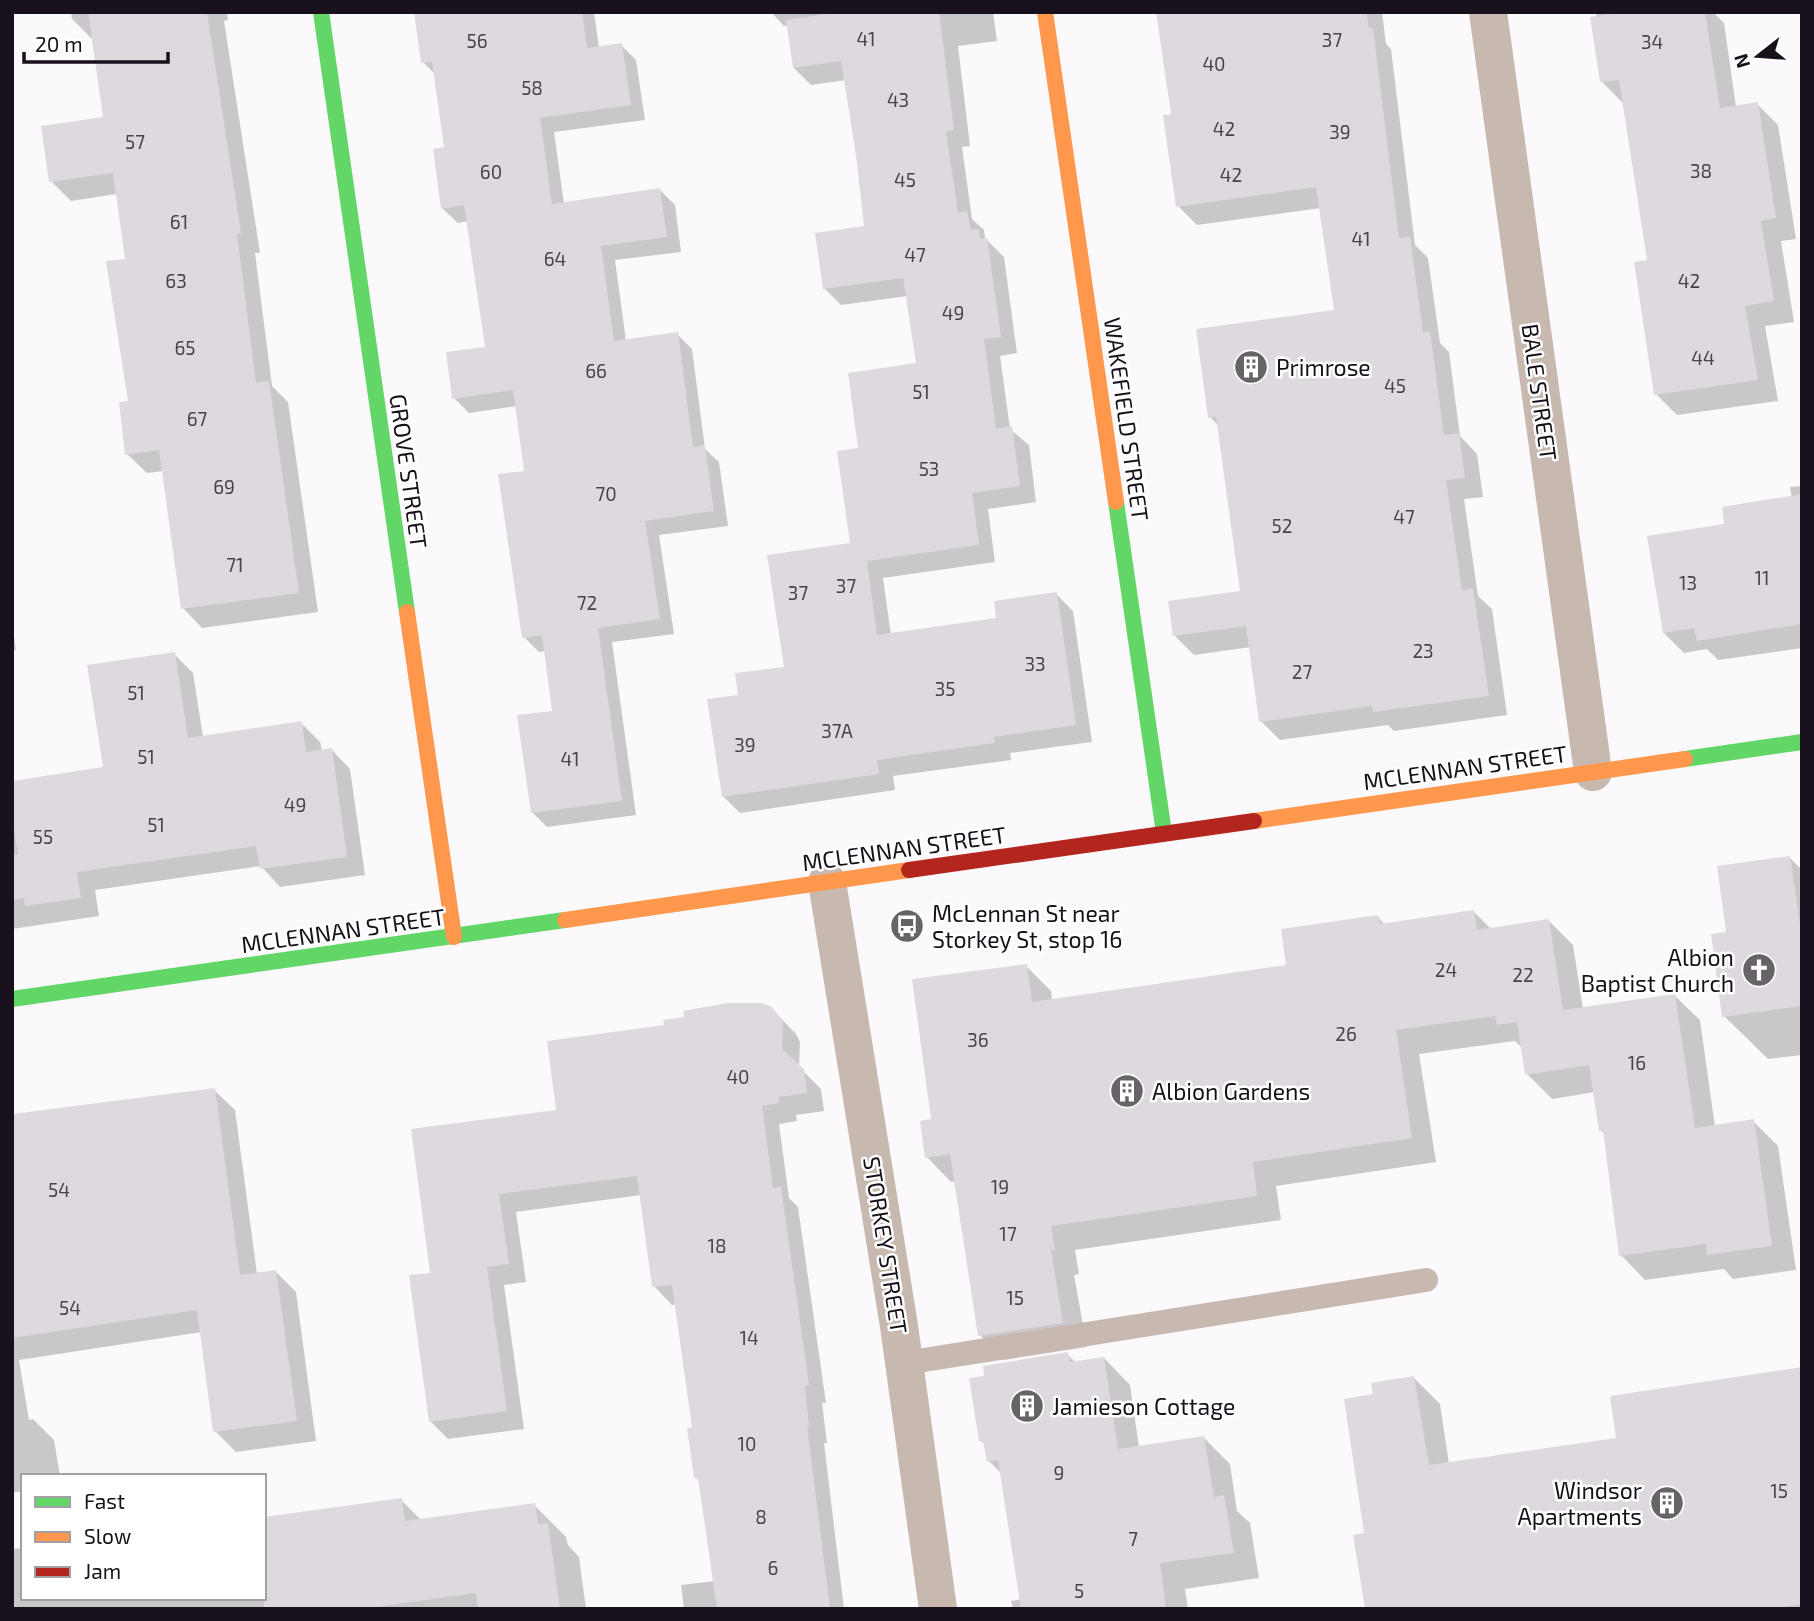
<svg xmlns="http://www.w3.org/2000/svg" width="1814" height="1621" font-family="'Exo 2',sans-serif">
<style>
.shadow{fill:#0003}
.building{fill:#ded9df}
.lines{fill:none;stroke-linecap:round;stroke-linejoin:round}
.lane{stroke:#c7b8b0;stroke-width:24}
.street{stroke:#c7b8b0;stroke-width:38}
.fast{stroke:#63d668;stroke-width:16}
.slow{stroke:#ff974d;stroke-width:16}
.jam{stroke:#b3261e;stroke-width:16}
.labels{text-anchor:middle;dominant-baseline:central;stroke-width:5;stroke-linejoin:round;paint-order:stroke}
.number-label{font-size:19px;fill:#4a424b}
.poi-label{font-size:23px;fill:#18101a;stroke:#fff;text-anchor:start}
.street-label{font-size:23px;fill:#18101a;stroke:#fff}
</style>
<rect width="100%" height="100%" fill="#fcf9fd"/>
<!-- shadow -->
<g class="shadow">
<path d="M71,12H227L228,20L224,21L260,253H255L272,386L288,402L318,612L202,628L183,608L163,471L147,473L127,454L130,403L127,260L117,194L71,201L51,181L105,119L92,39L72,19Z"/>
<path d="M416,12H594L599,48L621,45L636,60L645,120L554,132L564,204L660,190L675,205L681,252L615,260L626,341L677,334L692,349L705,449L719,462L728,526L659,535L674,634L612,642L636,815L547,827L532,812L554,712L546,651L539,652L524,637L526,472L517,406L469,413L454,398L487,348L468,221L458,223L442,208L446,149L436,75L423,62Z"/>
<path d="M771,12H993L997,41L958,46L970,146L962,147L972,219L984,230L985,238L1004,257L1017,353L1000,356L1010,429L1029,445L1036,502L988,509L995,562L883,578L891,635L998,620L1056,594L1073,611L1092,742L1010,753L1011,760L893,776L895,790L740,813L723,796L740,696L786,668L852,545L860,450L918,365L908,296L841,305L824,288L866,227L846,80L811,85L794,68L789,25L784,26Z"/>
<path d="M1166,12H1382L1386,44L1391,49L1415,245L1428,258L1440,343L1449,352L1460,436L1477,454L1483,497L1464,499L1478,596L1492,609L1507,715L1394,731L1388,725L1280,740L1261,721L1251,647L1194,655L1175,636L1242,592L1219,426L1210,417L1336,312L1321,208L1197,225L1178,206Z"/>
<path d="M1596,12H1713L1724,23L1736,107L1757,104L1778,125L1796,239L1781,241L1794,322L1765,326L1778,401L1677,415L1656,394L1649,262L1623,103L1602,82Z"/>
<path d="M1802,486V648L1718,660L1707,649L1684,653L1664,633L1726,525L1792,498L1790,487Z"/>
<path d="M12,625L16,650H12Z"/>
<path d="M174,654L193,673L203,737L301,723L320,742L322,751L331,749L350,769L365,875L280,887L261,866L95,890L99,916L12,929V782L105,769Z"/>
<path d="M1789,857L1802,870V1055L1768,1059L1724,1016L1728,934Z"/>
<path d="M1474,912L1491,929L1549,921L1573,945L1583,1009L1675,996L1700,1020L1715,1127L1753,1121L1778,1146L1796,1270L1733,1279L1724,1269L1645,1280L1621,1255L1605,1135L1601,1130L1595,1092L1552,1099L1527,1074L1523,1049L1515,1041L1419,1054L1436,1162L1276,1186L1281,1220L1075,1250L1079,1274L1074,1275L1087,1347L1004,1360L980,1335L956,1181L951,1182L927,1157L933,1121L1026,966L1051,991L1052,1001L1288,967L1378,917L1385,925Z"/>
<path d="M771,1008L796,1034L800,1042L799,1067L821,1089L824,1111L796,1115L797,1121L779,1124L789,1198L798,1207L826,1403H822L827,1443H824L844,1609H684L681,1585L715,1581L701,1483L696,1477L694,1428L677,1304L672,1305L654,1286L641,1195L516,1212L526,1282L504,1285L524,1429L448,1439L430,1421L432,1274L558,1111L666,1027Z"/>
<path d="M214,1090L235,1110L257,1274L276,1272L296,1292L316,1441L236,1452L215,1431L202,1332L19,1360L29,1420L33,1419L54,1440L60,1476H23V1491L12,1493V1116Z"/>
<path d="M1067,1354L1076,1363L1104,1358L1130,1385L1139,1447L1204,1438L1230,1464L1237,1511L1250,1523L1259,1578L1185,1589L1188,1609H1013L1011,1601L1022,1599L1002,1474L989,1461L986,1445L981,1441Z"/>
<path d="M1802,1369V1609H1366V1534L1375,1395L1414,1378L1440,1404L1449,1464L1618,1440Z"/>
<path d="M401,1500L421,1520L534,1505L566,1537L568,1545L579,1557L586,1609H12V1549L23,1548V1598H264Z"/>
</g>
<!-- building -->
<g class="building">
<path d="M88,12H207L241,233L237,234L256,383L269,381L299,593L181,609L159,450L125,455L119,402L128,401L106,261L125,259L113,173L49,182L41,126L103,117Z"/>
<path d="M414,12H582L587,48L622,43L631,105L540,118L552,204L660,188L667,237L601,246L614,341L678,332L693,447L705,445L714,511L645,521L660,619L598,628L622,801L531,813L517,715L552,711L542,635L522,638L498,474L524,471L513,390L452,399L446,352L485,347L464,205L441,209L433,149L444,147L432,62L421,63Z"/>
<path d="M839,12H939L954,130L946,131L958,213L967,211L971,230L979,229L980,239L987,238L1001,337L984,339L996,429L1012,426L1020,486L972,493L979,545L867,561L877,635L996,618L994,601L1057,592L1076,725L994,737L995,743L877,760L879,774L722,797L707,699L738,695L735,673L784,667L767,555L850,543L837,451L858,448L848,373L916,363L903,278L823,289L815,233L864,226L856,155L841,61L793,68L786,20Z"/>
<path d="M1156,12H1366L1369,28H1373L1399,238L1410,237L1423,332L1430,331L1444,435L1459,433L1465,478L1446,480L1462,590L1473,588L1489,696L1373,712L1372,706L1259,722L1246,626L1173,636L1168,601L1240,591L1216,417L1208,418L1196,329L1334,310L1316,187L1176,207L1163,115L1171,114Z"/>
<path d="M1623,12H1705L1720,108L1758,102L1776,218L1761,221L1774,301L1745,306L1758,380L1654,395L1634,262L1647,260L1619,80L1600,82L1590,17Z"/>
<path d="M1802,494V624L1697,641L1694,628L1663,633L1647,536L1724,524L1722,507Z"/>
<path d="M175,652L188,738L302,721L306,752L332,748L347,857L260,869L256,846L77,872L81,898L25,906L24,898L12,900V855L18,854L12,818V781L103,767L87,665Z"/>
<path d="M1790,856L1802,937V1006L1722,1017L1711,934L1726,932L1717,866Z"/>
<path d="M1474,910L1477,930L1549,919L1563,1010L1675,994L1695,1128L1754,1119L1772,1246L1707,1255L1706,1244L1619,1256L1603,1130L1599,1131L1589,1065L1525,1075L1517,1022L1497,1025L1495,1016L1396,1030L1412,1138L1253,1162L1257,1196L1051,1226L1055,1250H1051L1063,1323L978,1336L950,1154L925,1158L920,1121L931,1119L912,979L1027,964L1032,1002L1286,965L1281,929L1378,915L1380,924Z"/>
<path d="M728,1003H762L772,1007L783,1022L782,1049L804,1069L807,1093L779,1097V1103L762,1106L773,1188L781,1187L809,1385L805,1386L809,1425L807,1426L830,1609H717L698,1478H694L687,1428L692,1427L672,1285L652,1287L637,1176L499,1194L509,1264L487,1267L507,1411L429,1422L409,1275L430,1273L411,1129L556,1110L547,1041L664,1025L663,1020L684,1017L683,1011Z"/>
<path d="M215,1088L240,1275L276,1270L297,1421L213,1432L197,1310L12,1338V1114Z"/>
<path d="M1068,1352L1070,1362L1104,1357L1118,1449L1204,1436L1214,1497L1224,1495L1234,1553L1160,1563L1166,1609H1021L998,1460L987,1462L983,1441H979L969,1378L984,1376L983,1366Z"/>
<path d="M1802,1367V1604L1769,1609H1365L1353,1535L1364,1533L1344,1399L1373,1394L1371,1383L1414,1376L1429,1465L1616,1438L1610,1396Z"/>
<path d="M402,1498L405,1521L535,1503L538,1524L548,1523L560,1609H478L476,1593L361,1609H264V1517Z"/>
</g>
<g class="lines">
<!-- lane -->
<path class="lane" d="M905,1363L1426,1280"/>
<!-- street -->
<g class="street">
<path d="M1488,12L1593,772"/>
<path d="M827,882L899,1326L938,1609"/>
</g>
<!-- fast -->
<g class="fast">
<path d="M321,12L407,612"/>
<path d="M1116,502L1164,833"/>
<path d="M1685,759L1802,742"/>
<path d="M12,999L565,920"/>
</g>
<!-- slow -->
<g class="slow">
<path d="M1045,12L1116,502"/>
<path d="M407,612L454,937"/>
<path d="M1254,821L1685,759"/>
<path d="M565,920L909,870"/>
</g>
<!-- jam -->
<path class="jam" d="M909,870L1254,821"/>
</g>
<!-- icons -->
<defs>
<g id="building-disc" transform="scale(1.75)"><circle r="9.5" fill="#686269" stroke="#fff"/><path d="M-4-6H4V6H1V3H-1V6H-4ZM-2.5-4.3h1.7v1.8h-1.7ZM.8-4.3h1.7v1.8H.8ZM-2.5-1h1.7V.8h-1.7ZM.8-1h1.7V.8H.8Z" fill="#fff"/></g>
<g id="bus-disc" transform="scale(1.75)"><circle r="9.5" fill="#686269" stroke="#fff"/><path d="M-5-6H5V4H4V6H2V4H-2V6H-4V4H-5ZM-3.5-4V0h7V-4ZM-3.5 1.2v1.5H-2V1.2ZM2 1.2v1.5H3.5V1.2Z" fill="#fff"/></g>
<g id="church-disc" transform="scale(1.75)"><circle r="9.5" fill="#686269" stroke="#fff"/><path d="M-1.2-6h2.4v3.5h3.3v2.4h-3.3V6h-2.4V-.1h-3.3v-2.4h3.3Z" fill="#fff"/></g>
</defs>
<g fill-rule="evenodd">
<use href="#building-disc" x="1251" y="367"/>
<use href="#bus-disc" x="907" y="926"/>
<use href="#church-disc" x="1759" y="970"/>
<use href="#building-disc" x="1127" y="1091"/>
<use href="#building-disc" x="1027" y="1406"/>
<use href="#building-disc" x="1667" y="1503"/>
</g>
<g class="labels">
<!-- number labels -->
<g class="number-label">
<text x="866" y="38">41</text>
<text x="1332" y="39">37</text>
<text x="477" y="40">56</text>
<text x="1652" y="41">34</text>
<text x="1214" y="63">40</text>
<text x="532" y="87">58</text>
<text x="898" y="99">43</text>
<text x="1224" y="128">42</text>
<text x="1340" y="131">39</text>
<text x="135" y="141">57</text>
<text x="1701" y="170">38</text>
<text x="491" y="171">60</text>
<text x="1231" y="174">42</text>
<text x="905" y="179">45</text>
<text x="179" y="221">61</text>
<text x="1361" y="238">41</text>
<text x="915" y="254">47</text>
<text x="555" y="258">64</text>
<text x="176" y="280">63</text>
<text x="1689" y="280">42</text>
<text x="953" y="312">49</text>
<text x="185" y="347">65</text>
<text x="1703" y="357">44</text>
<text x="596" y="370">66</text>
<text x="1395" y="385">45</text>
<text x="921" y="391">51</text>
<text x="197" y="418">67</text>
<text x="929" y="468">53</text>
<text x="224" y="486">69</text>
<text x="606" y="493">70</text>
<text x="1404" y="516">47</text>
<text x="1282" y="525">52</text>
<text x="235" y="564">71</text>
<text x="1762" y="577">11</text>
<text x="1688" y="582">13</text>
<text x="846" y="585">37</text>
<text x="798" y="592">37</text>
<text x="587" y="602">72</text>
<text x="1423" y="650">23</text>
<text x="1035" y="663">33</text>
<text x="1302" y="671">27</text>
<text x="945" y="688">35</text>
<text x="136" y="692">51</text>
<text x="837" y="730">37A</text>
<text x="745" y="744">39</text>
<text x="146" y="756">51</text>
<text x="570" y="758">41</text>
<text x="295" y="804">49</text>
<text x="156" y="824">51</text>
<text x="43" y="836">55</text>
<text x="1446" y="969">24</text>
<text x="1523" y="974">22</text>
<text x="1346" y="1033">26</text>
<text x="978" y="1039">36</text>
<text x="1637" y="1062">16</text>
<text x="738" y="1076">40</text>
<text x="1000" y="1186">19</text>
<text x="59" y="1189">54</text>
<text x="1008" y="1233">17</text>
<text x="717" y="1245">18</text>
<text x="1015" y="1297">15</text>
<text x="70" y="1307">54</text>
<text x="749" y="1337">14</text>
<text x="747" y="1443">10</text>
<text x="1059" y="1472">9</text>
<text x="1779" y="1490">15</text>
<text x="761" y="1516">8</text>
<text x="1133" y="1538">7</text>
<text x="773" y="1567">6</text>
<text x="1079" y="1590">5</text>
</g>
<!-- poi labels -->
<g class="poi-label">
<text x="1276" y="367">Primrose</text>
<text x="932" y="913">McLennan St near<tspan x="932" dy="26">Storkey St, stop 16</tspan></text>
<text x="1734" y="957" text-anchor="end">Albion<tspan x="1734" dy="26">Baptist Church</tspan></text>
<text x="1152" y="1091">Albion Gardens</text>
<text x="1052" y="1406">Jamieson Cottage</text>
<text x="1642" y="1490" text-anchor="end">Windsor<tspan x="1642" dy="26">Apartments</tspan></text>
</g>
<!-- street labels -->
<g class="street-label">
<text transform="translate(1540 392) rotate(82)">BALE STREET</text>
<text transform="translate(1127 419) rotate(82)">WAKEFIELD STREET</text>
<text transform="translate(409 471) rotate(82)">GROVE STREET</text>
<text transform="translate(1465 767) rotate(-8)">MCLENNAN STREET</text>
<text transform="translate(904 848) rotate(-8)">MCLENNAN STREET</text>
<text transform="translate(343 930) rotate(-8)">MCLENNAN STREET</text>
<text transform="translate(886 1245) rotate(81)">STORKEY STREET</text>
</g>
</g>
<!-- border -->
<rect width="1814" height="1621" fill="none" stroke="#18101a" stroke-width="28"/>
<!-- legend -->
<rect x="21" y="1474" width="245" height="126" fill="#ffffff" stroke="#a39fa3" stroke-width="2"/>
<rect x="35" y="1497" width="35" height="10" fill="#63d668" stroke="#a39fa3" stroke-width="2"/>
<text x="84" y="1509" font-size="21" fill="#18101a">Fast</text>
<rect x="35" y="1532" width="35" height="10" fill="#ff974d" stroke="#a39fa3" stroke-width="2"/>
<text x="84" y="1544" font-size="21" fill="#18101a">Slow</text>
<rect x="35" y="1567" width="35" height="10" fill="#b3261e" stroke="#a39fa3" stroke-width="2"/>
<text x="84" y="1579" font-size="21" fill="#18101a">Jam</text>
<!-- north arrow -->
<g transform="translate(1758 56) rotate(253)" stroke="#ffffff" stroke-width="5" paint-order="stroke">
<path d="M0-5L12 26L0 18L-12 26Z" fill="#18101a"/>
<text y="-10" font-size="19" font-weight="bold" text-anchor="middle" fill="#18101a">N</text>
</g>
<!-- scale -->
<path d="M24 52v10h144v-10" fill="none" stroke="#18101a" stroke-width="3.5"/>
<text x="35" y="52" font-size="21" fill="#18101a" stroke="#ffffff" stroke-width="5" paint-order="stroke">20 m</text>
</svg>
